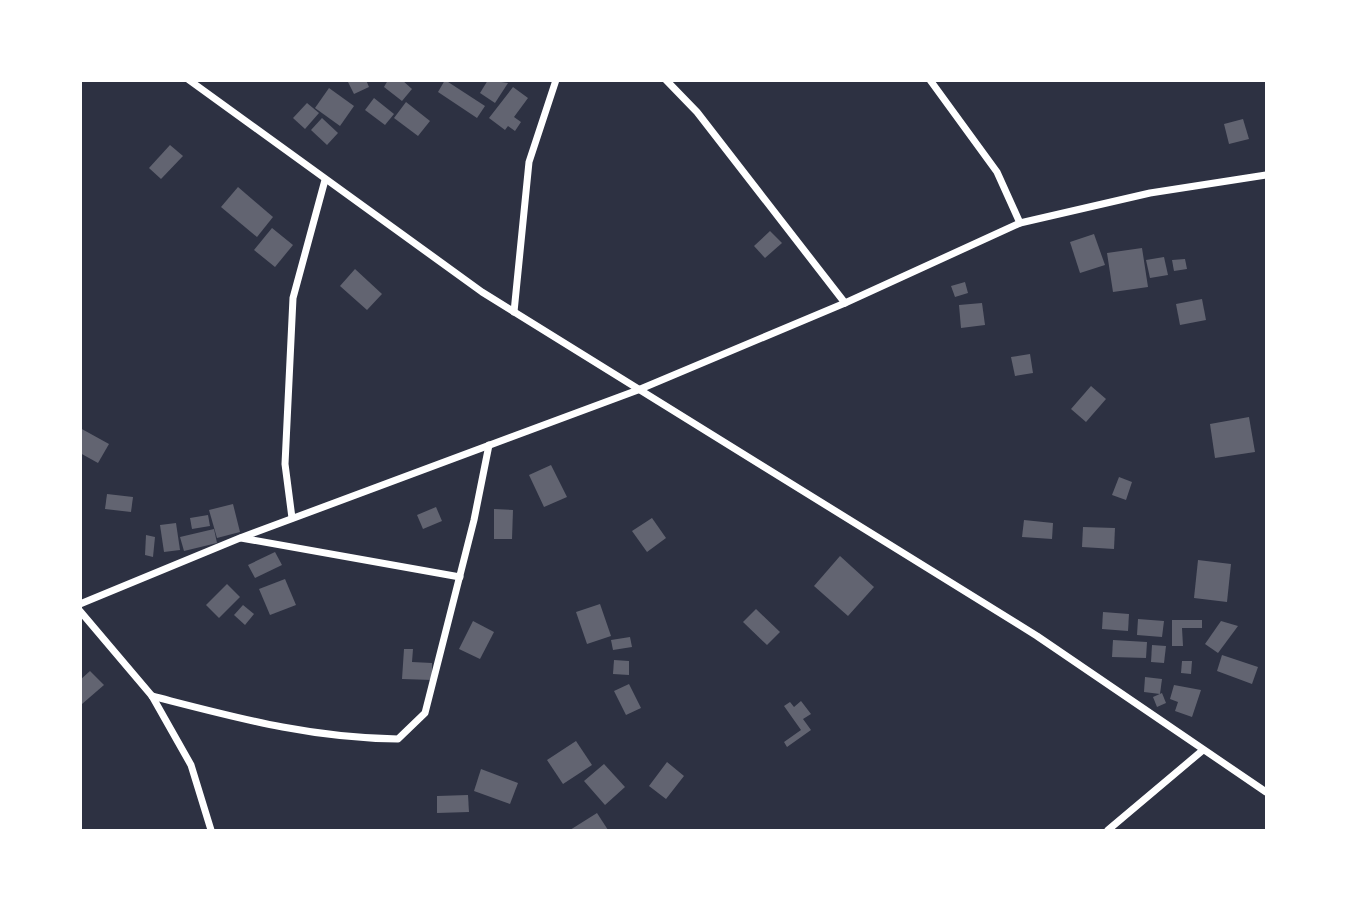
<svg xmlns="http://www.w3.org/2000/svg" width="1347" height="911" font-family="'Roboto Condensed',sans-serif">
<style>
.building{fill:#626471}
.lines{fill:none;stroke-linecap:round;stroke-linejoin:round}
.minor{stroke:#fff;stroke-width:7}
</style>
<rect width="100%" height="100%" fill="#2d3142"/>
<!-- building -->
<g class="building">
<path d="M347,80H366L369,87L354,94Z"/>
<path d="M388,80H402L412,89L402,101L384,87Z"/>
<path d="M445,80L485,106L477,118L438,92Z"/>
<path d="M488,80L508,83L495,103L480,93Z"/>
<path d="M513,87L528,98L514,117L521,122L515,131L508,126L505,130L489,118Z"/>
<path d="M329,88L354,106L340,126L315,108Z"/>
<path d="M374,98L394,114L385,125L365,110Z"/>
<path d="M406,102L430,121L418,136L394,118Z"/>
<path d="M307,103L319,113L305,129L293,118Z"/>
<path d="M322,118L338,133L327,145L311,130Z"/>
<path d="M1243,119L1249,139L1229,144L1224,124Z"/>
<path d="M170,145L183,156L161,179L149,168Z"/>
<path d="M238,187L273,217L257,237L221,207Z"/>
<path d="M272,228L293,245L275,267L254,250Z"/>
<path d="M770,231L782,243L765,258L754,246Z"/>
<path d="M1094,234L1105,265L1080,273L1070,242Z"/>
<path d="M1142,248L1148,287L1113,292L1107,253Z"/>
<path d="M1164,257L1168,275L1150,278L1146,260Z"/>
<path d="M1185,259L1187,269L1174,271L1172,260Z"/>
<path d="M355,269L382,294L367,310L340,286Z"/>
<path d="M965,282L968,293L955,297L951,286Z"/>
<path d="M1202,299L1206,320L1180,325L1176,304Z"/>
<path d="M982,303L985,325L961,328L959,305Z"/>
<path d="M1030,354L1033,373L1015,376L1011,357Z"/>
<path d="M1091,386L1106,399L1086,422L1071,409Z"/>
<path d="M1249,417L1255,452L1215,458L1210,424Z"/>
<path d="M80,428L109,444L98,463L80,453Z"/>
<path d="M551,465L567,497L544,507L529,475Z"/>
<path d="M1119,477L1132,482L1126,500L1112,495Z"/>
<path d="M107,494L133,497L131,512L105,509Z"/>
<path d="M233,504L240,532L217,538L209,510Z"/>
<path d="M436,507L442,521L423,529L417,515Z"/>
<path d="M494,509L513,510L512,539H494Z"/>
<path d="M208,515L210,526L192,529L190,518Z"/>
<path d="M652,518L666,538L647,552L632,531Z"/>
<path d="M1024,520L1053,523L1052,539L1022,537Z"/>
<path d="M176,523L180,550L164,552L160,525Z"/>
<path d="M1083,527L1115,528L1114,549L1082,547Z"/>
<path d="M214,529L217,543L184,551L180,537Z"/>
<path d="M146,535L155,537L153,557L145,555Z"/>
<path d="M275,552L282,565L255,578L248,565Z"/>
<path d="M840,556L874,587L848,616L814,586Z"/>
<path d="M1198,560L1231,564L1227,602L1194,598Z"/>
<path d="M285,579L296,605L270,615L259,589Z"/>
<path d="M227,584L240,597L219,618L206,605Z"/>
<path d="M600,604L611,636L587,644L576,612Z"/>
<path d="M243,605L254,614L245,625L234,615Z"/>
<path d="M756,609L780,632L767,645L743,622Z"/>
<path d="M1103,612L1129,614L1128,631L1102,629Z"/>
<path d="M1138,619L1164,621L1162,637L1137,635Z"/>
<path d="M1172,620H1202V628H1182L1183,646H1172Z"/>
<path d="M473,621L494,632L480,659L459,649Z"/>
<path d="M1221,621L1238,626L1218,653L1205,644Z"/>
<path d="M630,637L632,647L613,650L611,640Z"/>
<path d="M1113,640L1147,642L1146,658L1112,657Z"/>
<path d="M1152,645L1166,646L1164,663L1151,662Z"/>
<path d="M404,649H413L412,662L432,663V680L402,679Z"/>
<path d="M1222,655L1258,667L1252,684L1217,671Z"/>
<path d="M614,660L629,661V675L613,674Z"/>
<path d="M1182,661H1192L1191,674L1181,673Z"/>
<path d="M90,671L104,685L82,704L80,680Z"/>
<path d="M1145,677L1162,679L1160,694L1144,692Z"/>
<path d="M629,684L641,708L626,715L614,691Z"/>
<path d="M1174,685L1201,690L1192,717L1175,711L1178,702L1170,699Z"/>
<path d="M1162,693L1166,703L1157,707L1153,697Z"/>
<path d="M801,701L811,714L803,719L811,730L787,747L784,742L801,730L784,706L790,702L794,707Z"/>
<path d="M576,741L592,765L563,784L547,760Z"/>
<path d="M667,762L684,776L666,799L649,786Z"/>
<path d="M604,764L625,787L605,805L584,781Z"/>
<path d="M481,769L518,783L510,804L474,791Z"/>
<path d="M468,795L469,812L437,813V796Z"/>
<path d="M597,813L608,830H570Z"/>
</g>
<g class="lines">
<!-- minor -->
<g class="minor">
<path d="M189,80L482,292L1037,636L1266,792"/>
<path d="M666,80L697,112L845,303"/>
<path d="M930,80L997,172L1020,223"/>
<path d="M514,312L529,162L556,80"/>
<path d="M292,518L285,464L293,298L325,180"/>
<path d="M241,538L460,577"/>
<path d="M80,604L240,538L638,390L845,303L1020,223L1150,193L1266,175"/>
<path d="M80,611L152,696L191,765L211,830"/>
<path d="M152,696C238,718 309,738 398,739L425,713L474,520L489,445"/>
<path d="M1108,830L1203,750"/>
</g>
</g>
<!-- border -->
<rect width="1347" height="911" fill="none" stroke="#ffffff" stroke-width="164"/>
</svg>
